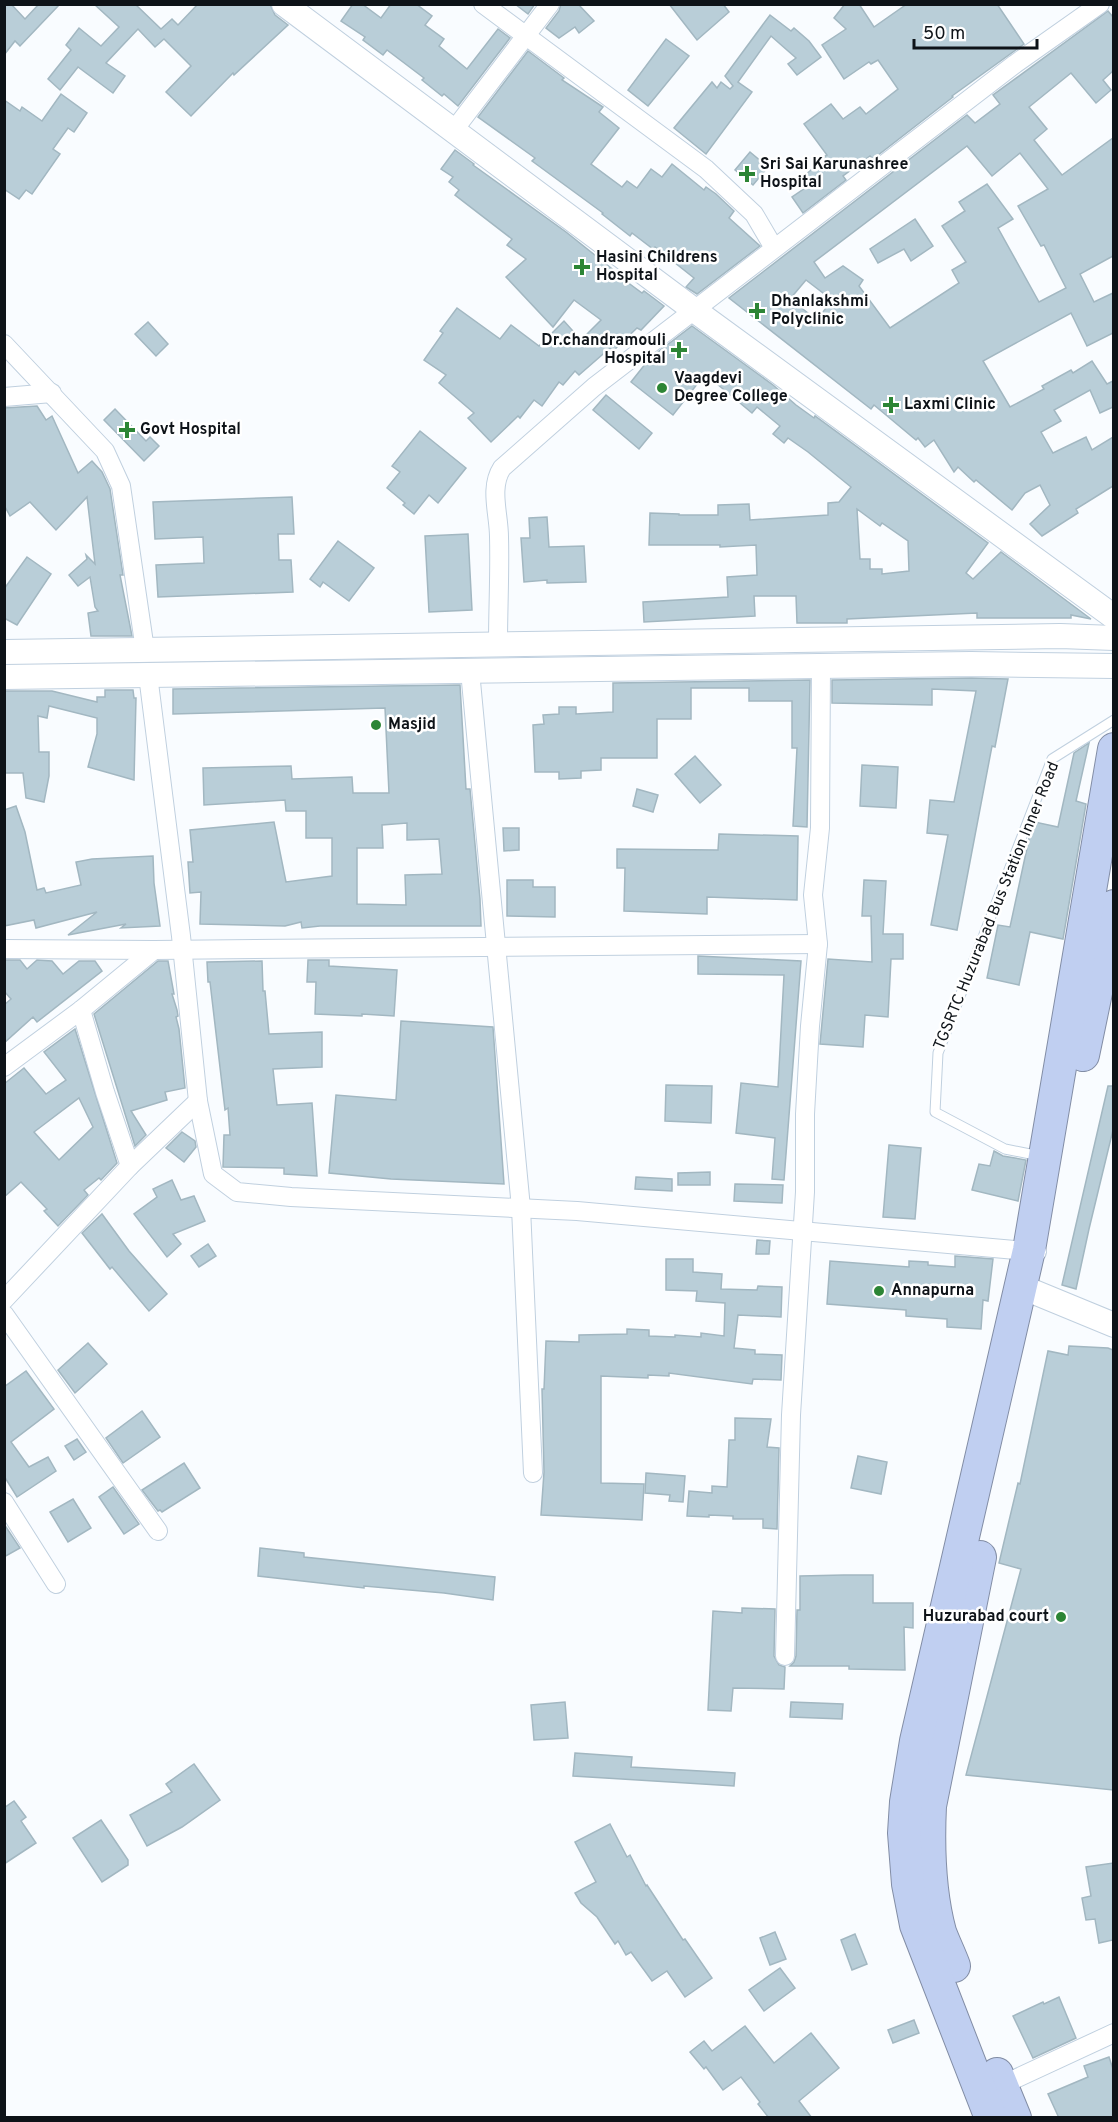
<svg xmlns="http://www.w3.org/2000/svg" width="1118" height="2122" font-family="Overpass,sans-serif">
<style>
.building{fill:#b9ced8;stroke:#a2b7c1;stroke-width:1.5;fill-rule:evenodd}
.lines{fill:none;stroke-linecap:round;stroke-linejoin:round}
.lane-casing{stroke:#c0d0df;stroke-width:11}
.street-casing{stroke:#c0d0df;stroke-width:20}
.secondary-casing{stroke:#c0d0df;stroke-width:26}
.highway-casing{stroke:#828da5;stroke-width:34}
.lane{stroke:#fff;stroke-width:9}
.street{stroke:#fff;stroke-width:18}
.secondary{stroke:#fff;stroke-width:24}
.highway{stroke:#c0cff1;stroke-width:32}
.poi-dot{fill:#2c8535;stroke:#fff;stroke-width:2}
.labels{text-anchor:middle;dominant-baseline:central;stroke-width:5;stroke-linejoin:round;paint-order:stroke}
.poi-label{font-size:16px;font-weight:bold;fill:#0e1318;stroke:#fff;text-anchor:start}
.street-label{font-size:16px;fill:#0e1318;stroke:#fff}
</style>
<rect width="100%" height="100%" fill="#f9fcff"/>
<!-- building -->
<g class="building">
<path d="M4,4H11L25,19L39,4H60L20,46L15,41L4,55Z"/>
<path d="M94,4H135L161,29L172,19L178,25L198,4H270L275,15L288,25L234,75L233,73L191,116L166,92L191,66L164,39L155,47L138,29L106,63L125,76L113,93L78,67L60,90L48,79L71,50L66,45L79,28L101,46L119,27Z"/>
<path d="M353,4H362L381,18L391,4H416L432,16L425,25L444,39L439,46L467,69L498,29L510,38L458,106L444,94L442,96L422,80L424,78L387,50L383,55L363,40L365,37L341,21Z"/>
<path d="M515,4H535L528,14Z"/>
<path d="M561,4H578L594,21L579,33L575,27L559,38L546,28L559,11Z"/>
<path d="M669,4H723L729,12L697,40Z"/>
<path d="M845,4H859L874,27L907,4H997L1024,44L952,96L953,97L873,159L870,156L843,176L846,180L803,213L792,197L808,186L802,177L815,167L813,164L827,155L804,124L831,104L843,119L860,107L866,114L898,89L878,60L871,64L869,62L844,79L822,45L846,29L834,18Z"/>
<path d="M1108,11L1113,17V71L1103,80L1111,90L1096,103L1071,73L1029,107L1047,129L1034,140L1062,175L1113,138V256L1080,274L1094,302L1113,293V333L1087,346L1071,313L983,361L1010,407L1044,389L1042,386L1071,370L1073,373L1092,361L1107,384L1113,381V407L1100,413L1090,390L1054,410L1061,421L1041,432L1053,453L1086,437L1092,450L1113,437V486L1076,509L1078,513L1042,536L1030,524L1050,505L1040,485L1025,493L1012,510L976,480L974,482L958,467L954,472L934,440L925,447L918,438L916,440L874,405L871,409L729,298L967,115L975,123L1000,104L993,95ZM967,146L992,176L1020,153L1048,189L1018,206L1041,246L1044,245L1066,288L1039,302L998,228L1013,219L987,184L959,202L965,211L942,226L966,262L952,270L959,283L890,328L859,286L863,280L843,266L825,278L814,262ZM806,280L832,300L817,320L790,299Z"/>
<path d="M770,15L791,31L794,28L809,41L821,57L797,75L788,64L796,58L771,36L738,82L752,92L706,154L674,128L712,82L717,88L721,82L730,89L733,86L725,76Z"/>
<path d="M666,39L689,56L648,106L628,90Z"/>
<path d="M528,51L564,78L562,80L603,107L599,112L619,128L591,164L622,187L627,181L637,188L651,169L662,177L672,164L704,190L706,187L716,194L734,211L729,218L760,246L697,294L686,287L694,278L655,247L653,249L632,233L630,236L602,214L603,213L532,161L535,158L478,117Z"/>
<path d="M61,94L87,113L74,132L68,128L53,149L60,154L32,194L26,190L19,199L4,189V100L20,111L22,107L42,121Z"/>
<path d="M455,150L474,164L473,165L566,232L616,272L615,273L642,293L644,291L664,306L641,330L637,328L613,351L610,348L579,375L575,371L563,385L559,382L542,406L534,400L520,418L518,416L491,442L468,418L474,413L439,383L446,375L424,360L443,333L440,331L457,308L500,339L511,325L539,346L564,321L581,340L601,320L574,300L553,327L506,277L526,259L507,245L512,239L455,195L459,190L449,182L453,177L441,169Z"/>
<path d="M750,152L768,167L753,185L735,170Z"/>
<path d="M915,219L933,246L911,261L904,249L878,263L870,249Z"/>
<path d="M148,322L168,344L156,356L135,334Z"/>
<path d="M692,326L773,385L796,405L814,418L815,416L988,543L966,573L973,579L1001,552L1091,619L1071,615V618H977V613L847,619V623H797L796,596H754L755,616L644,622L643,602L728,597L727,577L757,575L756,545L720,547V545H649L650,513L679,514V515H718V505L749,504L750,520L828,515V503L839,502L851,487L808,452L788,438L784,443L773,434L780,426L757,407L752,413L705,374L673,415L631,382L650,358ZM857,509L880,526L882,523L908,541L909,571L882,574V569H870V559H860Z"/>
<path d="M606,395L652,433L639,449L593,410Z"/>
<path d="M37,406L46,420L52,416L78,473L92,461L102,472L110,489L123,575H120L132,636H91L88,613L98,611L95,607L90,577L78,586L69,575L87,559L86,555L95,564L87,497L56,530L30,502L10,516L4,505V408Z"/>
<path d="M115,409L146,441L150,437L159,446L144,461L104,420Z"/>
<path d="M420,431L466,468L438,503L429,495L414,514L403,505L405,503L387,488L400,472L392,466Z"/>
<path d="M292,497L294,534H278L279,560H291L293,592L158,597L156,565L204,563L203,537L155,539L153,502Z"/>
<path d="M547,517L549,547L584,546L586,582L547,583V580L524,582L521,538H530L529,518Z"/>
<path d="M468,534L472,610L429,612L425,536Z"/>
<path d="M338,541L374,568L349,601L323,582L320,587L310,579Z"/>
<path d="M27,557L51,574L17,625L4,618V589Z"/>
<path d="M971,678L1008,679L995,747L992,746L957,930L931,925L948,835L927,833L930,800L954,802L976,691L932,689V705L832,703V680Z"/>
<path d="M810,680L807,827L793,826L797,748H792V701H749V688H691V719H657V758H601V770L581,771V778L559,779V772H535L533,725L544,724L543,715L559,714V707H576V714L613,712V683Z"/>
<path d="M460,685L466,789H470L480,899L481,926H320L302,928L301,922L285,926L200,924L201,892L190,893L188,862H193L190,830L274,822L286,882L332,876V838H306V811H286L285,800L204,805L203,768L291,766L292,779L352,777L353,793H389L385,708L173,714V689ZM407,823V840L439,839L442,874L405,875L406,905L357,904V848H383L382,825Z"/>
<path d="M105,690H133L134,698H136L134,780L88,767L97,734V718L49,706L47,718L38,716L39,752H49V776L44,802L26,798L23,773H4V691H52L97,702V697H105Z"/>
<path d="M1089,743L1076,801L1086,804L1063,939L1030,932L1019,985L987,978L998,925L1010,927L1030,834L1035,822L1058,827L1074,753Z"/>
<path d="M695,756L721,785L700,803L675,774Z"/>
<path d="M862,765L898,767L896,808L860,806Z"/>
<path d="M637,789L658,795L653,812L633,806Z"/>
<path d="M16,806L25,832L37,890L44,888L46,893L81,885L76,862L92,859L153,856L154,883L160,926L121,928L126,924L68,935L97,912L36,928L34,920L4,926V810Z"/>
<path d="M503,828H519V850L504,851Z"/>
<path d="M719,834L798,836L797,900L707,897V914L624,911L625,868H617V849L718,850Z"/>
<path d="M507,880H533V887H555V917L507,916Z"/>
<path d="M864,880L886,881L883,934H903V959H891L888,1017L865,1015L863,1047L820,1044L828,959L872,962L871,916H862Z"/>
<path d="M698,956L801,961L784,1180L772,1179L775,1138L736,1133L741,1083L778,1087L784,975L698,974Z"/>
<path d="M6,960H20L27,969L37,960L52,961L63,974L79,961H95L102,971L37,1022L33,1017L4,1043V1005L11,999L4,991V962Z"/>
<path d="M308,960H329V966L397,970L394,1016L362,1014V1016L315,1014L316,982H307Z"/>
<path d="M158,961H168L174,994H172L177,1010L178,1016L176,1017L179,1029L185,1088L165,1092L167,1100L131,1111L146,1135L135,1146L94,1014Z"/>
<path d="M262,961L263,991H265L269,1034L322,1032V1067L273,1069L277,1105L312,1103L317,1176L284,1174V1168L223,1167L224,1135H230L228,1108L225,1110L210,982H208L207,962Z"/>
<path d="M401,1021L493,1027L504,1184L391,1179L329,1173L336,1095L396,1100Z"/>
<path d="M75,1029L117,1163L101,1180L99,1178L84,1190L88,1195L58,1226L44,1211L47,1209L21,1182L4,1197V1084L24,1068L46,1094L66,1080L44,1052ZM79,1098L93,1127L59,1160L34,1132Z"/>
<path d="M666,1085L712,1086L711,1123L665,1121Z"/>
<path d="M1108,1086H1113V1130L1089,1229L1076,1289L1062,1285Z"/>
<path d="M182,1132L195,1141L196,1147L184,1162L166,1148Z"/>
<path d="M889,1145L921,1148L915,1219L883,1217Z"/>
<path d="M994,1151L1003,1156L1026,1160L1018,1201L972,1190L979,1164L990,1166Z"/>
<path d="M710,1172V1185H678V1173Z"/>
<path d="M636,1177L672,1179V1191L635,1189Z"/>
<path d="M172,1180L181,1200L194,1196L205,1221L173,1234L181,1244L167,1257L134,1214L157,1197L153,1189Z"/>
<path d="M735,1184L783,1185L782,1203L734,1201Z"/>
<path d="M102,1214L129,1251L167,1294L149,1311L112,1267L110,1269L82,1233Z"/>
<path d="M757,1240L770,1241L769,1254H756Z"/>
<path d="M208,1244L216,1256L199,1267L191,1256Z"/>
<path d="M955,1256L993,1259L988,1301L983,1300L981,1329L947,1327V1319L906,1316V1310L827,1304L830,1261L909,1267V1261L928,1262V1265L955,1267Z"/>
<path d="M666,1259H693V1272L722,1274L721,1289L757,1290L758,1286L782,1287L781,1317L738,1315L734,1348L755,1350V1354L782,1355L781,1380L753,1379L752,1384L669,1373V1376L648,1375V1378L601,1376V1483L644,1484L642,1520L541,1515L544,1472L542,1389H544L546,1341L579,1342V1335L627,1334V1329L649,1330V1336L675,1337V1335L701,1337V1333L724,1336L725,1303L696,1301L697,1291L666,1290Z"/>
<path d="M88,1343L107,1364L75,1393L58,1370Z"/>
<path d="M1069,1346L1108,1348L1113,1350V1790L966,1775L1021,1569L999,1563L1018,1483L1020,1484L1048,1351L1068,1355Z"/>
<path d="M26,1371L54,1409L11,1442L29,1467L48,1457L56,1471L17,1497L4,1476V1387Z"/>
<path d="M142,1411L160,1437L123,1463L106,1438Z"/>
<path d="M735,1418L771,1419L767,1447L779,1448L777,1529L763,1528V1519H733V1516L709,1515V1517L687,1516L689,1491L712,1493V1486L727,1487L729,1440H735Z"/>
<path d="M77,1439L86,1452L74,1460L65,1446Z"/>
<path d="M858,1456L887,1462L881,1494L851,1488Z"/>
<path d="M184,1463L200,1488L162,1512L160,1510L158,1511L142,1490Z"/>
<path d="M646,1473L685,1476L683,1502L669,1501L670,1495L645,1493Z"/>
<path d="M113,1487L139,1524L124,1534L99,1497Z"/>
<path d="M73,1499L91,1528L68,1542L50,1512Z"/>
<path d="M4,1524L20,1548L4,1557Z"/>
<path d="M260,1548L304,1553V1557L495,1577L493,1600L444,1593L364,1586V1588L258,1576Z"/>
<path d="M844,1575H873V1603H913V1628L904,1627L905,1670L849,1669V1666H790L794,1662L796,1656L797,1610H800V1576Z"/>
<path d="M742,1608L775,1609L774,1656L779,1665L785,1667L784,1689L733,1688L731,1711L708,1710L713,1611L742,1613Z"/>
<path d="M565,1702L568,1738L534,1740L531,1705Z"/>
<path d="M791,1702L843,1704L842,1719L790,1717Z"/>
<path d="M575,1753L632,1757L631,1767L735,1773L734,1786L573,1776Z"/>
<path d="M194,1764L220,1800L182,1827L147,1846L130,1815L172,1792L166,1784Z"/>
<path d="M14,1801L26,1817L21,1821L36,1843L4,1864V1808Z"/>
<path d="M101,1820L128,1860V1865L102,1882L73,1838Z"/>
<path d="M610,1824L627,1857L630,1855L646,1886L647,1885L683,1940L685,1939L712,1978L685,1997L667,1971L652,1981L631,1952L626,1955L618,1941L615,1944L597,1917L581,1903L575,1893L596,1882L575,1842Z"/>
<path d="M1113,1863V1940L1099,1943L1095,1919L1086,1920L1082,1898L1091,1896L1086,1867Z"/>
<path d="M775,1932L786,1959L770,1965L760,1938Z"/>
<path d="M855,1934L867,1964L852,1970L841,1940Z"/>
<path d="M780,1968L795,1988L764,2011L749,1990Z"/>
<path d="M1059,1997L1076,2038L1033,2058L1013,2016L1043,2002L1044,2004Z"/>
<path d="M914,2020L919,2033L893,2043L888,2030Z"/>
<path d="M745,2026L774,2063L811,2033L839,2068L799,2101L812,2118H769L758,2104L760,2102L741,2077L723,2090L706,2067L704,2069L690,2052L704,2041L712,2051Z"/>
<path d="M1109,2057L1113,2069V2118H1059L1048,2094L1088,2077L1084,2066Z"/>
</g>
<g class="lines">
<!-- lane casing -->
<g class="lane-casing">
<path id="lane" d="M1040,1156L1005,1149L935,1112L938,1053L1052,759L1114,720"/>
</g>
<!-- street casing -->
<g class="street-casing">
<g id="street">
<path d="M483,4L706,169L754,214L774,248"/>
<path d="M454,130L550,4"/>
<path d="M4,344L105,451L121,486L145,650"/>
<path d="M4,397L52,393"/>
<path d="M498,644C498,608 500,572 499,537C499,514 489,488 502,468L594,387L1015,64L1100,4"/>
<path d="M470,671L521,1208L533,1473"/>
<path d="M148,675L181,936L198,1101L213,1174L237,1192L291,1197L577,1211L1037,1252"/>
<path d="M4,949L154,950L818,944"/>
<path d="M81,1010L105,1092L130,1166"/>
<path d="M4,1067L81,1010L154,950"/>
<path d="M4,1300L130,1166L198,1101"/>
<path d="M4,1314L158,1531"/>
<path d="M4,1502L56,1584"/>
<path d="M785,1656L791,1415L805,1192V1114L810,1026L818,944L813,895L820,828L821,666"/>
<path d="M1002,2085L1114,2033"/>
</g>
</g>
<!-- secondary casing -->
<g class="secondary-casing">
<g id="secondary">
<path d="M284,4L694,310L1114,617"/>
<path d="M4,652L1060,636L1114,638"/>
<path d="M4,677L971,664L1114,666"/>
<path d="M1021,1289L1034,1292L1114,1325"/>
</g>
</g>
<!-- highway casing -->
<g class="highway-casing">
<g id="highway">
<path d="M1083,1055L1114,906"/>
<path d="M954,1966C950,1955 944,1943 940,1932C929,1891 928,1848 930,1806L980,1557"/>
<path d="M997,2074L1015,2118"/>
<path d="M991,2118L916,1925L908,1884L904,1833L906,1802L916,1741L1029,1250L1114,749"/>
</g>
</g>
<!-- lane -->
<use href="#lane" class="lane"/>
<!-- street -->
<use href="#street" class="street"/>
<!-- secondary -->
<use href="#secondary" class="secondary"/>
<!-- highway -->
<use href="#highway" class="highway"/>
</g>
<!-- markers -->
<g class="poi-dot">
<path d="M744 165h6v6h6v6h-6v6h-6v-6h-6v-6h6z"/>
<path d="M579 258h6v6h6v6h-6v6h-6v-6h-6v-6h6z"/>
<path d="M754 302h6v6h6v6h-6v6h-6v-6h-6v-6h6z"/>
<path d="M676 341h6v6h6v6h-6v6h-6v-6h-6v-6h6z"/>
<circle cx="662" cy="388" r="6"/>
<path d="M888 396h6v6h6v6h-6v6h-6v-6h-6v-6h6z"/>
<path d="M124 421h6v6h6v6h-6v6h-6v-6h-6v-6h6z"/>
<circle cx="376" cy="725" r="6"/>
<circle cx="879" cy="1291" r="6"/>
<circle cx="1061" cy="1617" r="6"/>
</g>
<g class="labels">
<!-- poi labels -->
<g class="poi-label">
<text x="760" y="165">Sri Sai Karunashree<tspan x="760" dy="18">Hospital</tspan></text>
<text x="596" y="258">Hasini Childrens<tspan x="596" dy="18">Hospital</tspan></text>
<text x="771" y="302">Dhanlakshmi<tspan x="771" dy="18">Polyclinic</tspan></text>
<text x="666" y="341" text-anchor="end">Dr.chandramouli<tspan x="666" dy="18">Hospital</tspan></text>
<text x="674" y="379">Vaagdevi<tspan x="674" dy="18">Degree College</tspan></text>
<text x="904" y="405">Laxmi Clinic</text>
<text x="140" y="430">Govt Hospital</text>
<text x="388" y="725">Masjid</text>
<text x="891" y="1291">Annapurna</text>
<text x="1049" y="1617" text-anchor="end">Huzurabad court</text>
</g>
<!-- street labels -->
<g class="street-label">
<text transform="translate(997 906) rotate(-68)">TGSRTC Huzurabad Bus Station Inner Road</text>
</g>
</g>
<!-- border -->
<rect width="1118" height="2122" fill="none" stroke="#0e1318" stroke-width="12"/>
<!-- scale -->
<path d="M914 39v9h123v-9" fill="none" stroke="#0e1318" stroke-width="3"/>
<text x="923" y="39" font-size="18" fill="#0e1318" stroke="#ffffff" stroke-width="4.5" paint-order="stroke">50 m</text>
</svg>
